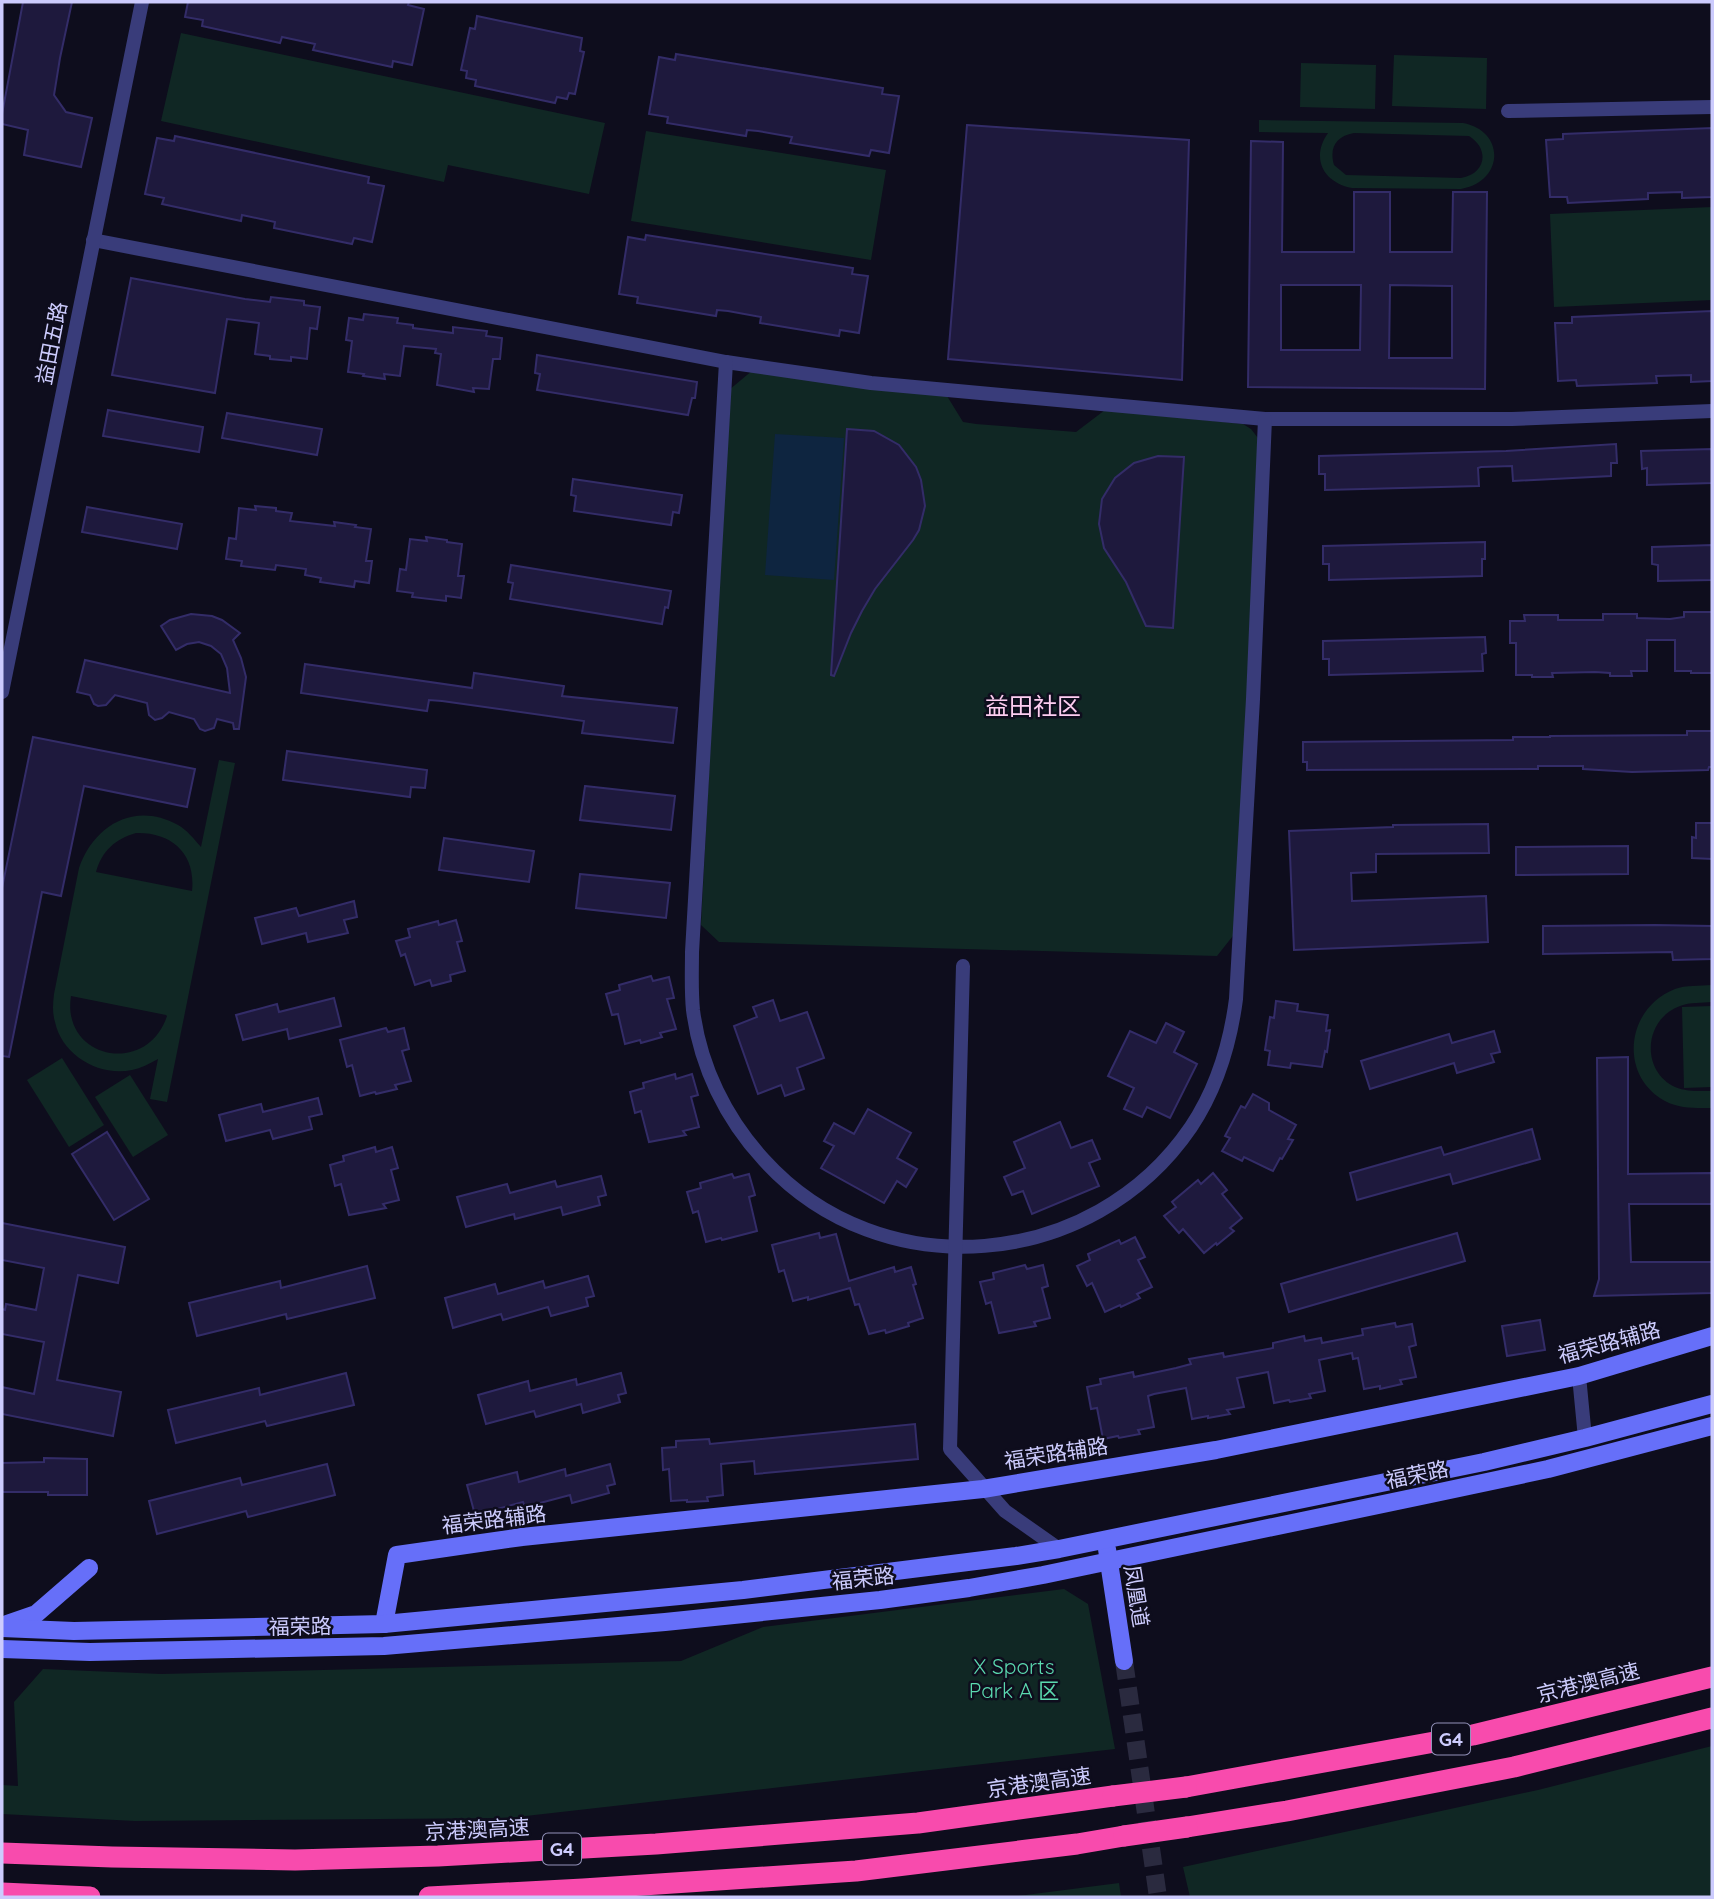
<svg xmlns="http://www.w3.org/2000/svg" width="1714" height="1899" font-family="Quicksand,'Noto Sans SC',sans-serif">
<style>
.green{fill:#102724;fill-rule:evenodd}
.water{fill:#0e2540}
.building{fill:#1e193d;stroke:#332c68;stroke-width:2;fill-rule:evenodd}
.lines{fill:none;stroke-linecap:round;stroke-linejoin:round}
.secondary-tunnel{stroke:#2a2a3f;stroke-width:18;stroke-dasharray:18 9;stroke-linecap:butt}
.street{stroke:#393c7a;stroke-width:14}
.secondary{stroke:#666ff9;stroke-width:18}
.highway{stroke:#f84bad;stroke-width:21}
.highway-bridge{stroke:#f84bad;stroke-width:21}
.labels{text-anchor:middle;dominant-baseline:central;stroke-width:5;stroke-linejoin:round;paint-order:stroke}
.shield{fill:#0e0d1d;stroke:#9392ba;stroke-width:2}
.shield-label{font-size:19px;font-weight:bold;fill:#cccbfd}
.street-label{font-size:21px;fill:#cccbfd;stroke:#0e0d1d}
.park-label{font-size:21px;fill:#5bd9af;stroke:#0e0d1d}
.quarter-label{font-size:24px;fill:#fdcdf0;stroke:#0e0d1d}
</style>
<rect width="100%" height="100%" fill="#0e0d1d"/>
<!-- green -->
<g class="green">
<path d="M181,33L605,123L589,194L448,165L444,182L161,121Z"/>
<path d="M1394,55L1487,58L1486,109L1392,106Z"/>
<path d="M1301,63L1376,65L1375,109L1300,107Z"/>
<path d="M1259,120L1463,123C1506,131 1504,182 1461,189L1352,188C1322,182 1311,157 1328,133L1259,132ZM1354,133L1469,136C1490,149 1486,174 1461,178L1346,175L1334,165C1329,148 1336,136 1354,133Z"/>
<path d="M646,131L886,170L871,260L631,221Z"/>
<path d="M1712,207V300L1554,307L1550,214Z"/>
<path d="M753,370L947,396L963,422L976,424L1076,432L1105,410L1243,424L1251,429L1261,442L1247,685L1248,707L1236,932L1217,956L719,942L701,925L729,390Z"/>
<path d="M219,760L235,763L167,1102L150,1099L158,1059C149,1064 141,1068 132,1070C99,1077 62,1055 55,1022C52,1012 53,1003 54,994L79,868C94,825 135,801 178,825C187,830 194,839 201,847ZM136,833C172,832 196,854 192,891L96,872C102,851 115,839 136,833ZM71,996L166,1015L167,1016C147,1077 61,1059 71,996Z"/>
<path d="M1712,985V1002C1702,1003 1690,1002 1680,1006C1644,1019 1640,1070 1675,1087C1687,1092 1700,1091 1712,1091V1108C1696,1108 1680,1109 1665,1101C1618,1075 1626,1008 1675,989C1686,985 1700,986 1712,985Z"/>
<path d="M1712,1006V1087L1684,1088L1682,1007Z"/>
<path d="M62,1058L104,1125L69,1147L27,1080Z"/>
<path d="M130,1075L168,1135L133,1157L95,1097Z"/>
<path d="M1064,1589L1088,1604L1115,1749L508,1818L135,1821L2,1814V1785L18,1786L14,1702L43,1669L161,1674L681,1661L763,1627Z"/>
<path d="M1712,1746V1897H1190L1183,1867L1538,1790Z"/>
<path d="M1119,1883L1121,1897H1010Z"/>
</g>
<!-- water -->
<path class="water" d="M775,434L844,438L834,580L765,575Z"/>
<!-- building -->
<g class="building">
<path d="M23,2H72L60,58L54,95L66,112L92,118L81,167L24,155L28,130L2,124V114Z"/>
<path d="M188,2H409L408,5L424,9L412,65L393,61L392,67L313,50L315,44L282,37L280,43L202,26L203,20L185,17Z"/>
<path d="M477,16L582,38L580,51L584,52L575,94L569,93L567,99L557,97L555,103L475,86L476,80L466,78L467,71L461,70L470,28L475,29Z"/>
<path d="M676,54L883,88L882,94L899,96L889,153L871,150L869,156L790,143L792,137L758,131L747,130L746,136L667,123L668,117L649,114L659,57L675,60Z"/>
<path d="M967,125L1189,140L1182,380L948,359Z"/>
<path d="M1712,128V197L1682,198V192L1648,193V199L1568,203L1567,197H1550L1546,140L1563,139V134Z"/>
<path d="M175,136L369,177L368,183L384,186L372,242L354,238L352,244L274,228L275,222L242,215L241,221L162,204L164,198L145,194L157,138L174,141Z"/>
<path d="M1251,141L1283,142L1282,252H1354V192H1390V252H1452L1453,192H1487L1485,389L1248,387ZM1281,285H1361L1360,350H1281ZM1390,285L1452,286V358H1389Z"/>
<path d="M646,235L853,268L852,274L868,276L859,333L840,330L839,336L760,323L761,317L728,311L717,310L716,316L637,303L638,297L619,294L628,237L645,240Z"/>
<path d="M131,278L245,299L270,302L271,297L304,301V305L320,307L317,329L310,328L307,359L291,357V361L270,359V356L255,354L259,323L227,319L215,393L112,375Z"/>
<path d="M1712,311V381L1691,382V375L1656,376L1657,383L1577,386L1576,380L1558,381L1555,323H1572V317Z"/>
<path d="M364,314L398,318L397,323L413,325V328L453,333V327L487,331L486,336L502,338L500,359H493L489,389L473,388L474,392L437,385L441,354L435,353L436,349L404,346L400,376L384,374L385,379L363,376L364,374L348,372L352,341L346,340L349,318L363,320Z"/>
<path d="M537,355L697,382L695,398H692L688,415L537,390L540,374L535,373Z"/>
<path d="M108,410L203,427L199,452L103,436Z"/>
<path d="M227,413L322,429L317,455L222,438Z"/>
<path d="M847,429L874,431L899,445L916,467L921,480L925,506L919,530L913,540L875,589L862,611L851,633L834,676L831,675Z"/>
<path d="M1616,444L1617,463H1611V476L1513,481L1512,466L1481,467L1478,468L1479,486L1325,490V474H1319V456L1506,451Z"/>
<path d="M1712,449V483L1647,485V468L1642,469L1641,451Z"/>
<path d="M1158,456L1184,457L1173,628L1146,626L1126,582L1104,548L1099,524L1102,499L1115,478L1134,463Z"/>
<path d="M573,479L682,495L679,513L673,512L671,525L574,511L576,496L571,495Z"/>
<path d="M255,506L276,508V511L292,513L290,521L335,526L334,522L356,525L355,527L371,529L366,561H372L369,583L355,581L354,587L320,582L321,578L305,575L306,569L276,565L275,570L241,566L242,561L226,559L229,538L236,539L239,508L256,510Z"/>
<path d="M87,507L182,524L177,549L82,532Z"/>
<path d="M426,537L447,540V542L462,544L458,576H464L461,598L446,596V601L412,597L413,593L397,591L400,569L406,570L410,539L427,541Z"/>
<path d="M1485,542V559H1482V576L1329,580V564H1323V546Z"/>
<path d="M1712,545V580L1658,581V565L1652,564V547Z"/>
<path d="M511,565L671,591L668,608L665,607L662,624L510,599L513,583L508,582Z"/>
<path d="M1684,612H1712V673H1691V671H1675V640H1647V671H1631L1632,676H1610V673L1595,672L1552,673L1553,677H1532V675H1516V643H1510V621H1525L1524,615H1558V620H1603V614H1637V618L1670,619L1684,617Z"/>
<path d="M191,614L212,616L222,620L240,633L233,640L241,658L246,677L239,729H234L233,723L217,719L214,728L205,731L200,729L194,719L169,712L162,718L155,720L149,715L147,703L115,695L106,705L98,706L94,704L90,695L77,692L85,660L230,693L227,668L221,654L211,646L199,642L187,644L176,650L161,626L170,620Z"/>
<path d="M1485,637L1486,653L1482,654L1483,671L1329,675V659H1323V641Z"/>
<path d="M305,664L472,688L474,673L564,686L562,696L677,708L673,743L582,733L584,721L442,701L429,700L427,711L301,693Z"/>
<path d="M1687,731H1712V767H1709L1708,770L1632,772L1583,769V766H1538V769L1307,770V762H1303V742L1513,740V737H1550V736L1687,735Z"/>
<path d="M33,737L195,769L187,807L84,786L61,896L42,892L9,1057L2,1056V888Z"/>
<path d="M287,751L427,770L425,788L411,787L410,797L283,780Z"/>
<path d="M585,786L675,796L671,830L580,820Z"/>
<path d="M1696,823H1712V859L1692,858V837L1696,838Z"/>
<path d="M1488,824L1489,853L1376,854V872L1351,873L1352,901L1486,896L1488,942L1294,950L1289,831L1393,827V825Z"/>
<path d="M444,838L534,851L529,882L439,870Z"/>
<path d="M1628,846V874L1516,875V847Z"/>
<path d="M580,874L670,883L666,918L576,908Z"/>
<path d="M354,901L357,917L344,920L348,933L308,942L306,933L262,944L255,918L296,908L299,916Z"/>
<path d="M456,920L462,941L457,942L465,971L450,975L451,981L432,986L430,980L415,985L405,954L401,956L396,941L410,937L408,929L438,921L439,925Z"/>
<path d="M1655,925L1712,926V959L1673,960L1672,952L1543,954V926Z"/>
<path d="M651,976L653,981L669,977L674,998L667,999L676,1029L660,1033L662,1037L641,1043L640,1040L625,1044L618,1014L612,1015L606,994L620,990L619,985Z"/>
<path d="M334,998L341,1026L289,1039L287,1029L243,1040L236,1015L277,1004L279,1012Z"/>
<path d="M773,1000L780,1021L807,1012L824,1058L797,1068L804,1089L785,1096L781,1085L758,1094L734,1026L757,1017L753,1007Z"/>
<path d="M1276,1001L1298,1004L1297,1011L1328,1015L1326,1031L1330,1030L1327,1052L1325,1051L1322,1067L1291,1063L1290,1068L1268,1065L1270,1051L1265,1050L1270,1017L1274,1018Z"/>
<path d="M1166,1023L1184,1032L1174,1052L1197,1064L1170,1118L1147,1107L1142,1117L1124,1109L1134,1088L1108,1076L1130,1031L1156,1043Z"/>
<path d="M386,1028L388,1032L404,1028L409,1049L402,1051L411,1081L395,1085L397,1089L376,1094L375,1092L360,1096L352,1065L347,1067L340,1040Z"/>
<path d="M1494,1031L1500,1052L1491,1054L1494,1062L1457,1073L1454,1063L1370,1089L1361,1061L1449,1034L1452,1043Z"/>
<path d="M1628,1057V1174L1712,1173V1204H1629L1631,1262H1712V1293L1594,1296L1599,1279L1597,1058Z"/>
<path d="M675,1074L676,1079L692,1074L698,1095L691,1097L699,1127L683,1131L686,1135L649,1142L641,1111L635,1113L630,1092L644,1088L643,1083Z"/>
<path d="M1253,1094L1269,1103V1110L1296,1125L1288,1139L1293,1140L1282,1159L1280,1158L1273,1171L1244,1157L1242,1161L1222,1151L1230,1138L1225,1136L1241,1106L1245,1108Z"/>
<path d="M318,1098L322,1114L309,1117L312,1129L273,1139L270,1130L226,1141L219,1115L261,1104L263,1112Z"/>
<path d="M868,1109L911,1133L897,1158L917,1169L906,1187L897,1181L884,1203L821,1168L834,1146L824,1141L834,1123L854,1134Z"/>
<path d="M1060,1122L1071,1148L1092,1140L1100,1159L1089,1163L1099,1186L1032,1214L1023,1191L1012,1195L1004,1177L1025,1168L1014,1142Z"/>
<path d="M1532,1129L1540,1159L1453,1184L1450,1174L1357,1200L1350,1173L1441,1147L1444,1155Z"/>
<path d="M107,1132L149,1199L114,1220L72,1154Z"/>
<path d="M375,1147L376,1152L392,1147L398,1168L391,1170L399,1200L383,1204L386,1208L349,1215L341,1184L335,1186L330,1165L344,1161L343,1156Z"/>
<path d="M1213,1173L1227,1190L1222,1194L1242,1218L1230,1228L1234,1231L1217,1245L1216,1243L1204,1253L1183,1229L1179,1233L1164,1216L1176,1207L1172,1202L1198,1180L1201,1184Z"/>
<path d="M732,1174L734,1178L749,1174L755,1195L749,1197L757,1231L722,1240L721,1238L706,1242L698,1211L693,1213L687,1192L701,1188L700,1183Z"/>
<path d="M601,1176L606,1195L598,1197L600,1205L563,1215L561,1207L515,1219L514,1214L466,1227L457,1197L507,1184L510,1193L555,1181L557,1187Z"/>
<path d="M2,1223L125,1247L118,1283L78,1275L57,1380L121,1392L113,1436L2,1414V1387L34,1394L44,1342L2,1334V1309L5,1310L6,1304L36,1310L44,1268L2,1260Z"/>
<path d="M819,1233L820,1238L836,1234L849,1281L894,1267L895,1272L911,1267L916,1284L913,1285L923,1318L908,1323L909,1326L886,1333L885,1330L869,1334L859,1304L855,1305L850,1288L808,1300V1297L793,1301L784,1270L779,1272L772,1245Z"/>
<path d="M1457,1233L1465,1261L1289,1312L1281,1284Z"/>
<path d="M1135,1237L1145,1257L1138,1260L1152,1287L1137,1294L1140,1298L1121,1307L1120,1305L1105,1312L1092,1283L1087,1286L1077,1266L1090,1260L1088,1254L1119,1240L1121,1244Z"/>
<path d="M1025,1265L1027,1269L1043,1265L1048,1286L1042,1288L1050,1318L1034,1322L1036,1326L999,1333L991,1302L986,1304L980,1282L994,1279L993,1273Z"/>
<path d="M367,1266L375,1298L287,1319L286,1314L197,1336L189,1303L280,1281L281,1288Z"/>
<path d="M588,1276L594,1296L586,1298L588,1306L551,1316L548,1307L503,1320L501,1314L453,1328L445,1298L495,1284L498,1294L543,1281L545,1288Z"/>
<path d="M1540,1320L1545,1350L1507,1356L1502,1326Z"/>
<path d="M1395,1323L1396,1327L1412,1324L1416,1345L1409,1347L1416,1377L1400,1380L1402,1384L1380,1389V1386L1364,1389L1358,1358L1353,1359L1352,1353L1319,1360L1325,1391L1309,1394L1311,1398L1290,1402L1289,1400L1274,1403L1268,1372L1237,1378L1244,1407L1227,1410L1230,1414L1208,1418V1416L1192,1419L1186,1388L1154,1394L1148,1396L1154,1427L1138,1430L1140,1434L1119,1438L1118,1436L1103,1439L1097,1408L1091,1409L1087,1387L1101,1384L1100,1379L1133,1372L1134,1377L1176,1368L1191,1364L1189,1359L1223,1353L1224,1357L1273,1348V1343L1304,1336L1305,1341L1321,1338L1322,1343L1363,1335L1362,1329Z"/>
<path d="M346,1373L354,1405L267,1426L265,1421L176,1443L168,1410L259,1388L260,1395Z"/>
<path d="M621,1373L626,1393L618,1395L620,1402L583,1413L581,1404L536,1417L534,1411L486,1424L478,1395L528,1381L530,1391L576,1379L577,1385Z"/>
<path d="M915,1424L918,1459L755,1474L754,1461L721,1464L723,1495L707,1497L708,1501L687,1502V1500L671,1501L669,1469L663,1470L662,1448L676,1447V1441L709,1439L710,1444Z"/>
<path d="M44,1458L87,1459V1495H48V1492H2V1463L44,1462Z"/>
<path d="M327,1464L335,1495L248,1517L246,1511L157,1534L149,1501L240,1478L242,1485Z"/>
<path d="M610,1464L615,1484L607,1486L609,1493L572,1503L570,1495L525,1507L523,1502L475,1515L467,1485L517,1472L519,1482L565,1469L566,1476Z"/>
</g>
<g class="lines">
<!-- secondary-tunnel -->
<path class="secondary-tunnel" d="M1124,1661L1158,1897"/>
<!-- street -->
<g class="street">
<path d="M1508,111L1712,107"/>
<path d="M93,240L726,362L871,383L1265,419H1512L1712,411"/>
<path d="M726,362L692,952C692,971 691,990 693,1010C700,1066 726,1119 764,1160C881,1289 1093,1271 1191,1127C1217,1088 1230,1045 1236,999L1253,699L1265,419"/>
<path d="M2,692L142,2"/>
<path d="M963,966L950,1449L1005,1511L1059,1549"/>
<path d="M1579,1376L1585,1438"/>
</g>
<!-- secondary -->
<g class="secondary">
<path d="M1107,1549L1124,1661"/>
<path d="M7,1624L36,1614L89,1568"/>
<path d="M384,1624L397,1555L522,1537L983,1489L1216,1450L1579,1376L1712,1336"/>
<path d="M2,1628L74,1631L384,1624L743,1590L1016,1556L1059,1549L1484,1462L1585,1438L1712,1404"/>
<path d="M2,1649L90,1652L384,1646L665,1622L880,1600L969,1588L1043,1575L1426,1495L1548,1469L1712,1426"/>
</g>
<!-- highway -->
<g class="highway">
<path d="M1186,1787L1473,1735L1712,1677"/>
<path d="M1187,1827L1287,1811L1514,1767L1712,1718"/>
<path d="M2,1853L112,1857L295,1860L438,1856L656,1844L918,1823L1113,1796"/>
<path d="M2,1893L90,1897"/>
<path d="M429,1897L583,1889L856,1871L1077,1844L1124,1836"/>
</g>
<!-- highway-bridge -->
<g class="highway-bridge">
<path d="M1113,1796L1186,1787"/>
<path d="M1124,1836L1187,1827"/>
</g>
</g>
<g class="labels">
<!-- shield labels -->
<g class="shield">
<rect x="1432" y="1723.5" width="38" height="31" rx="5"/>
<rect x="543" y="1833.5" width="38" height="31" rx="5"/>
</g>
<g class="shield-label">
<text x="1451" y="1739">G4</text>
<text x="562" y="1849">G4</text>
</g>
<!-- street labels -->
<g class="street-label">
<text transform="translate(51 343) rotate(-79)">益田五路</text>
<text transform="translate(1609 1342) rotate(-15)">福荣路辅路</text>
<text transform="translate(1056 1453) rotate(-9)">福荣路辅路</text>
<text transform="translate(1417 1474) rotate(-12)">福荣路</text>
<text transform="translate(494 1519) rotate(-7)">福荣路辅路</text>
<text transform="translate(863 1578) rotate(-6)">福荣路</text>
<text transform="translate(1137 1596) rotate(81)">凤凰道</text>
<text transform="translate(300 1626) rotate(-1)">福荣路</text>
<text transform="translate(1588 1682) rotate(-14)">京港澳高速</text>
<text transform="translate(1039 1782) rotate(-8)">京港澳高速</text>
<text transform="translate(477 1829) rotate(-3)">京港澳高速</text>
</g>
<!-- park labels -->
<g class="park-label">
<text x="1014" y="1666">X Sports<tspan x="1014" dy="24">Park A 区</tspan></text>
</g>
<!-- quarter labels -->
<g class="quarter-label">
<text x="1033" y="706">益田社区</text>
</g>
</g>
<!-- border -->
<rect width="1714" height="1899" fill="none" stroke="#cccbfd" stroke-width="7"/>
</svg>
